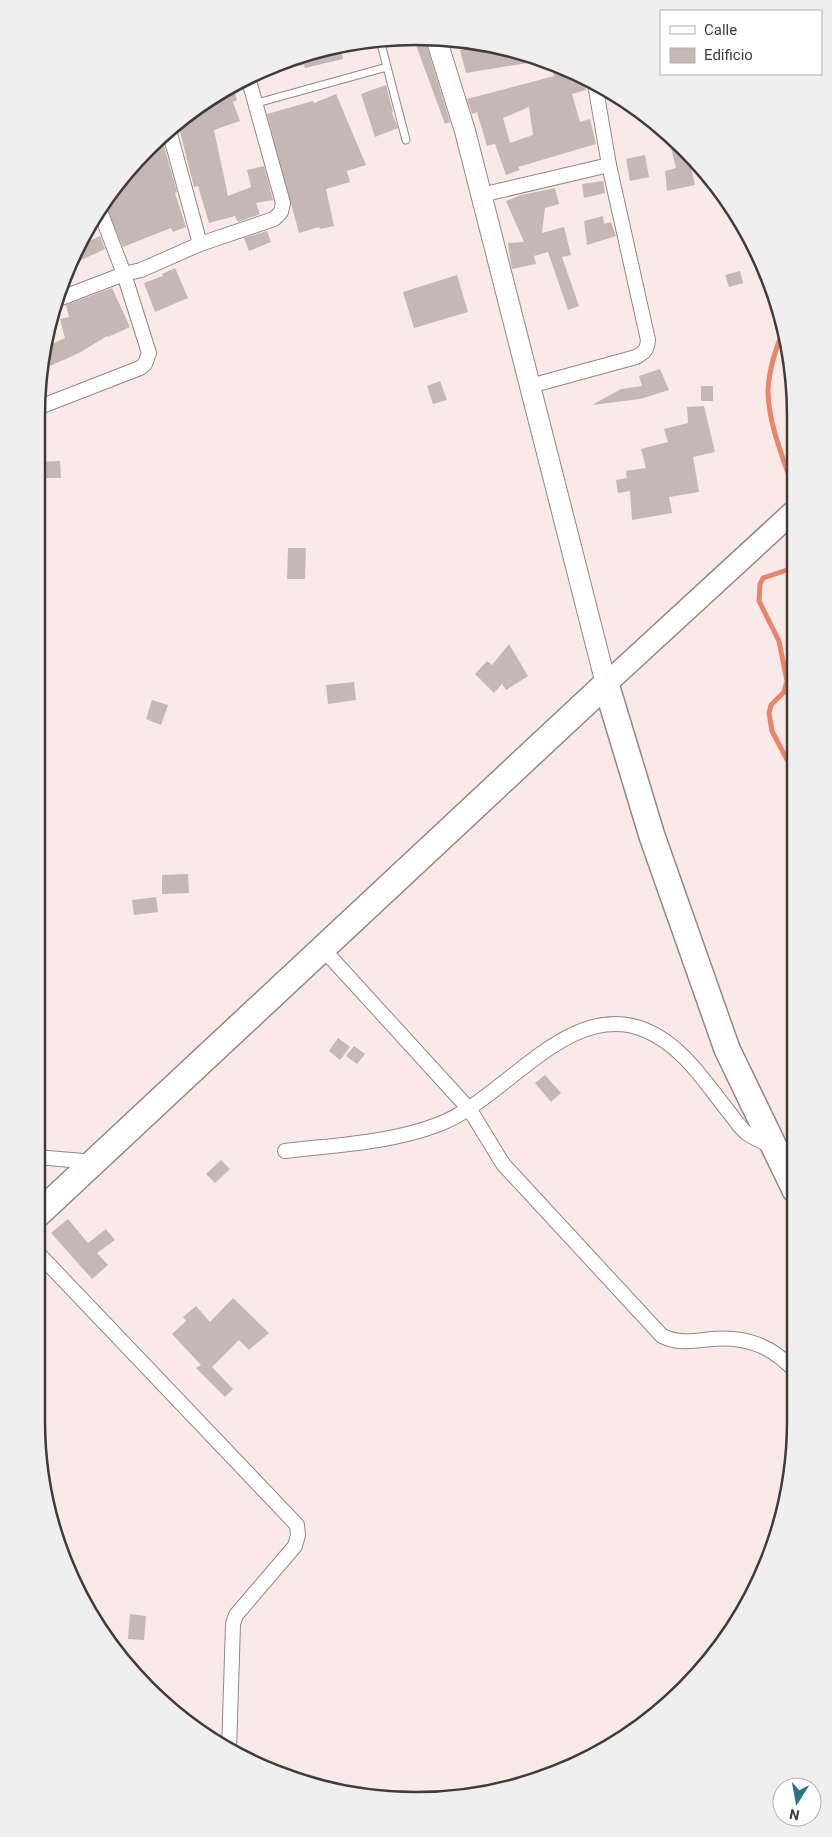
<svg xmlns="http://www.w3.org/2000/svg" width="832" height="1837" font-family="Roboto,sans-serif">
<style>
.lines{fill:none;stroke-linecap:round;stroke-linejoin:round}
.stream{stroke:#e9856d;stroke-width:5}
.building{fill:#c5b7b4;fill-rule:evenodd}
.lane-casing{stroke:#948784;stroke-width:9}
.street-casing{stroke:#948784;stroke-width:16}
.secondary-casing{stroke:#948784;stroke-width:22}
.primary-casing{stroke:#948784;stroke-width:24}
.highway-casing{stroke:#948784;stroke-width:28}
.lane{stroke:#fff;stroke-width:7}
.street{stroke:#fff;stroke-width:14}
.secondary{stroke:#fff;stroke-width:20}
.primary{stroke:#fff;stroke-width:21}
.highway{stroke:#fff;stroke-width:25}
.rim{fill:none;stroke:#413b3a;stroke-width:2.5}
</style>
<rect width="100%" height="100%" fill="#f9eae7"/>
<g class="lines">
<!-- stream -->
<g class="stream">
<path d="M783,330C776,349 769,369 768,390C768,423 783,457 793,488"/>
<path d="M793,568L763,578L760,584L759,601L779,641L787,681L784,692L771,705L769,713L772,731L794,773"/>
</g>
</g>
<!-- building -->
<g class="building">
<path d="M416,36L424,37L450,122L445,124L413,37Z"/>
<path d="M488,43L490,44L546,60L466,73L460,50Z"/>
<path d="M340,44L343,59L305,68L304,65L289,68L287,60Z"/>
<path d="M551,62L584,78L586,90L572,94L580,122L590,119L596,144L518,167L520,170L506,175L495,144L487,146L477,112L472,114L467,99L554,76ZM529,107L533,135L510,143L503,118Z"/>
<path d="M386,85L393,112L392,113L398,128L375,137L361,94Z"/>
<path d="M233,86L237,100L233,102L240,121L214,130L228,196L251,187L247,170L264,166L273,200L256,203L260,214L238,222L235,216L209,223L198,186L194,187L178,124L191,121L188,114L202,102L218,98L217,94Z"/>
<path d="M336,94L366,165L347,171L350,182L326,189L334,226L320,229L319,227L299,233L267,114L313,101L314,103Z"/>
<path d="M668,136L688,155L695,185L667,191L665,171L676,168Z"/>
<path d="M158,139L159,143L163,142L177,192L175,193L186,227L173,232L171,228L123,247L104,201L147,148Z"/>
<path d="M645,155L649,177L630,181L626,159Z"/>
<path d="M603,181L605,193L584,198L582,184Z"/>
<path d="M555,188L559,204L545,208L542,233L564,227L571,255L562,257L579,306L568,310L548,252L534,256L536,264L512,269L509,251L508,243L524,242L506,201L521,195Z"/>
<path d="M603,216L604,224L611,222L616,236L587,245L584,221Z"/>
<path d="M267,231L271,242L249,251L244,238Z"/>
<path d="M100,236L105,249L68,266L78,246Z"/>
<path d="M175,268L188,298L155,312L144,283L163,276L162,274Z"/>
<path d="M740,271L743,283L729,287L725,275Z"/>
<path d="M457,275L468,312L414,328L403,292Z"/>
<path d="M112,288L130,327L108,337L107,336L79,353L41,370L43,348L65,338L60,319L69,317L66,305Z"/>
<path d="M660,369L669,390L640,399L592,405L621,389L642,386L639,376Z"/>
<path d="M440,381L447,400L433,404L427,386Z"/>
<rect x="701" y="386" width="12" height="15"/>
<path d="M704,406L715,452L693,457L699,492L669,497L672,513L632,520L630,491L618,493L616,480L627,478L626,471L646,468L641,449L668,442L664,429L688,423L687,407Z"/>
<path d="M60,461L61,478H36V462Z"/>
<path d="M288,548H306L305,579H287Z"/>
<path d="M509,644L528,676L506,690L502,684L494,693L475,674L487,661L492,665Z"/>
<path d="M354,682L356,700L328,704L326,685Z"/>
<path d="M152,700L168,705L161,725L146,719Z"/>
<path d="M188,874L189,893L162,894V875Z"/>
<path d="M156,897L158,912L134,915L132,900Z"/>
<path d="M338,1038L350,1047L340,1060L329,1051Z"/>
<path d="M354,1046L365,1054L357,1064L346,1056Z"/>
<path d="M545,1075L561,1093L551,1102L535,1083Z"/>
<path d="M221,1160L230,1169L215,1183L206,1174Z"/>
<path d="M68,1219L88,1243L106,1229L115,1240L97,1253L108,1265L92,1279L51,1233Z"/>
<path d="M233,1298L269,1333L249,1350L239,1340L212,1367L233,1389L225,1397L196,1368L201,1365L172,1334L186,1321L183,1317L196,1306L210,1322Z"/>
<path d="M130,1614L146,1616L144,1640L128,1639Z"/>
</g>
<g class="lines">
<!-- lane casing -->
<g class="lane-casing">
<g id="lane">
<path d="M380,40L406,140"/>
<path d="M257,103L387,67"/>
</g>
</g>
<!-- street casing -->
<g class="street-casing">
<g id="street">
<path d="M169,130L200,244"/>
<path d="M481,195L609,165"/>
<path d="M56,300L124,274L141,270L200,244L274,219L281,212L283,203L248,77"/>
<path d="M530,386L636,357C645,352 647,350 648,340L609,165L595,84"/>
<path d="M37,408L140,368L145,364L149,353L124,274L99,208"/>
<path d="M323,949L470,1110L503,1164L662,1336C678,1344 694,1341 712,1339C747,1336 772,1346 796,1372"/>
<path d="M285,1151C335,1145 389,1143 437,1125C504,1101 568,998 645,1030C682,1045 704,1081 728,1111C734,1118 740,1129 748,1134C755,1139 764,1142 771,1146"/>
<path d="M36,1157L95,1162"/>
<path d="M36,1251L297,1525L298,1535L295,1546L236,1615L233,1624L229,1751"/>
</g>
</g>
<!-- secondary casing -->
<g class="secondary-casing">
<path id="secondary" d="M436,38L465,131L606,684"/>
</g>
<!-- primary casing -->
<g class="primary-casing">
<path id="primary" d="M606,684L793,512"/>
</g>
<!-- highway casing -->
<g class="highway-casing">
<path id="highway" d="M36,1216L606,684L652,836L727,1049L795,1190"/>
</g>
<!-- lane -->
<use href="#lane" class="lane"/>
<!-- street -->
<use href="#street" class="street"/>
<!-- secondary -->
<use href="#secondary" class="secondary"/>
<!-- primary -->
<use href="#primary" class="primary"/>
<!-- highway -->
<use href="#highway" class="highway"/>
</g>
<!-- crop -->
<path d="M0 0H832V1837H0ZM416 45H416A371 371 0 0 1 787 416V1421A371 371 0 0 1 416 1792H416A371 371 0 0 1 45 1421V416A371 371 0 0 1 416 45Z" fill="#f0efef" fill-rule="evenodd"/>
<path class="rim" d="M416 45H416A371 371 0 0 1 787 416V1421A371 371 0 0 1 416 1792H416A371 371 0 0 1 45 1421V416A371 371 0 0 1 416 45Z"/>
<!-- legend -->
<rect x="660" y="10" width="162" height="65" fill="#ffffff" stroke="#b3b1b0"/>
<rect x="670" y="26" width="25" height="8" fill="#ffffff" stroke="#b3b1b0"/>
<text x="704" y="35" font-size="15" fill="#413b3a">Calle</text>
<rect x="670" y="48" width="25" height="15" fill="#c5b7b4" stroke="#b3b1b0"/>
<text x="704" y="60" font-size="15" fill="#413b3a">Edificio</text>
<!-- north arrow -->
<g transform="translate(797 1802) rotate(191)"><circle r="24" fill="#ffffff" stroke="#b3b1b0"/>
<path d="M0-4L9 19L0 12L-9 19Z" fill="#2d7280"/>
<text y="-8" font-size="14" font-weight="bold" text-anchor="middle" fill="#413b3a">N</text>
</g>
</svg>
